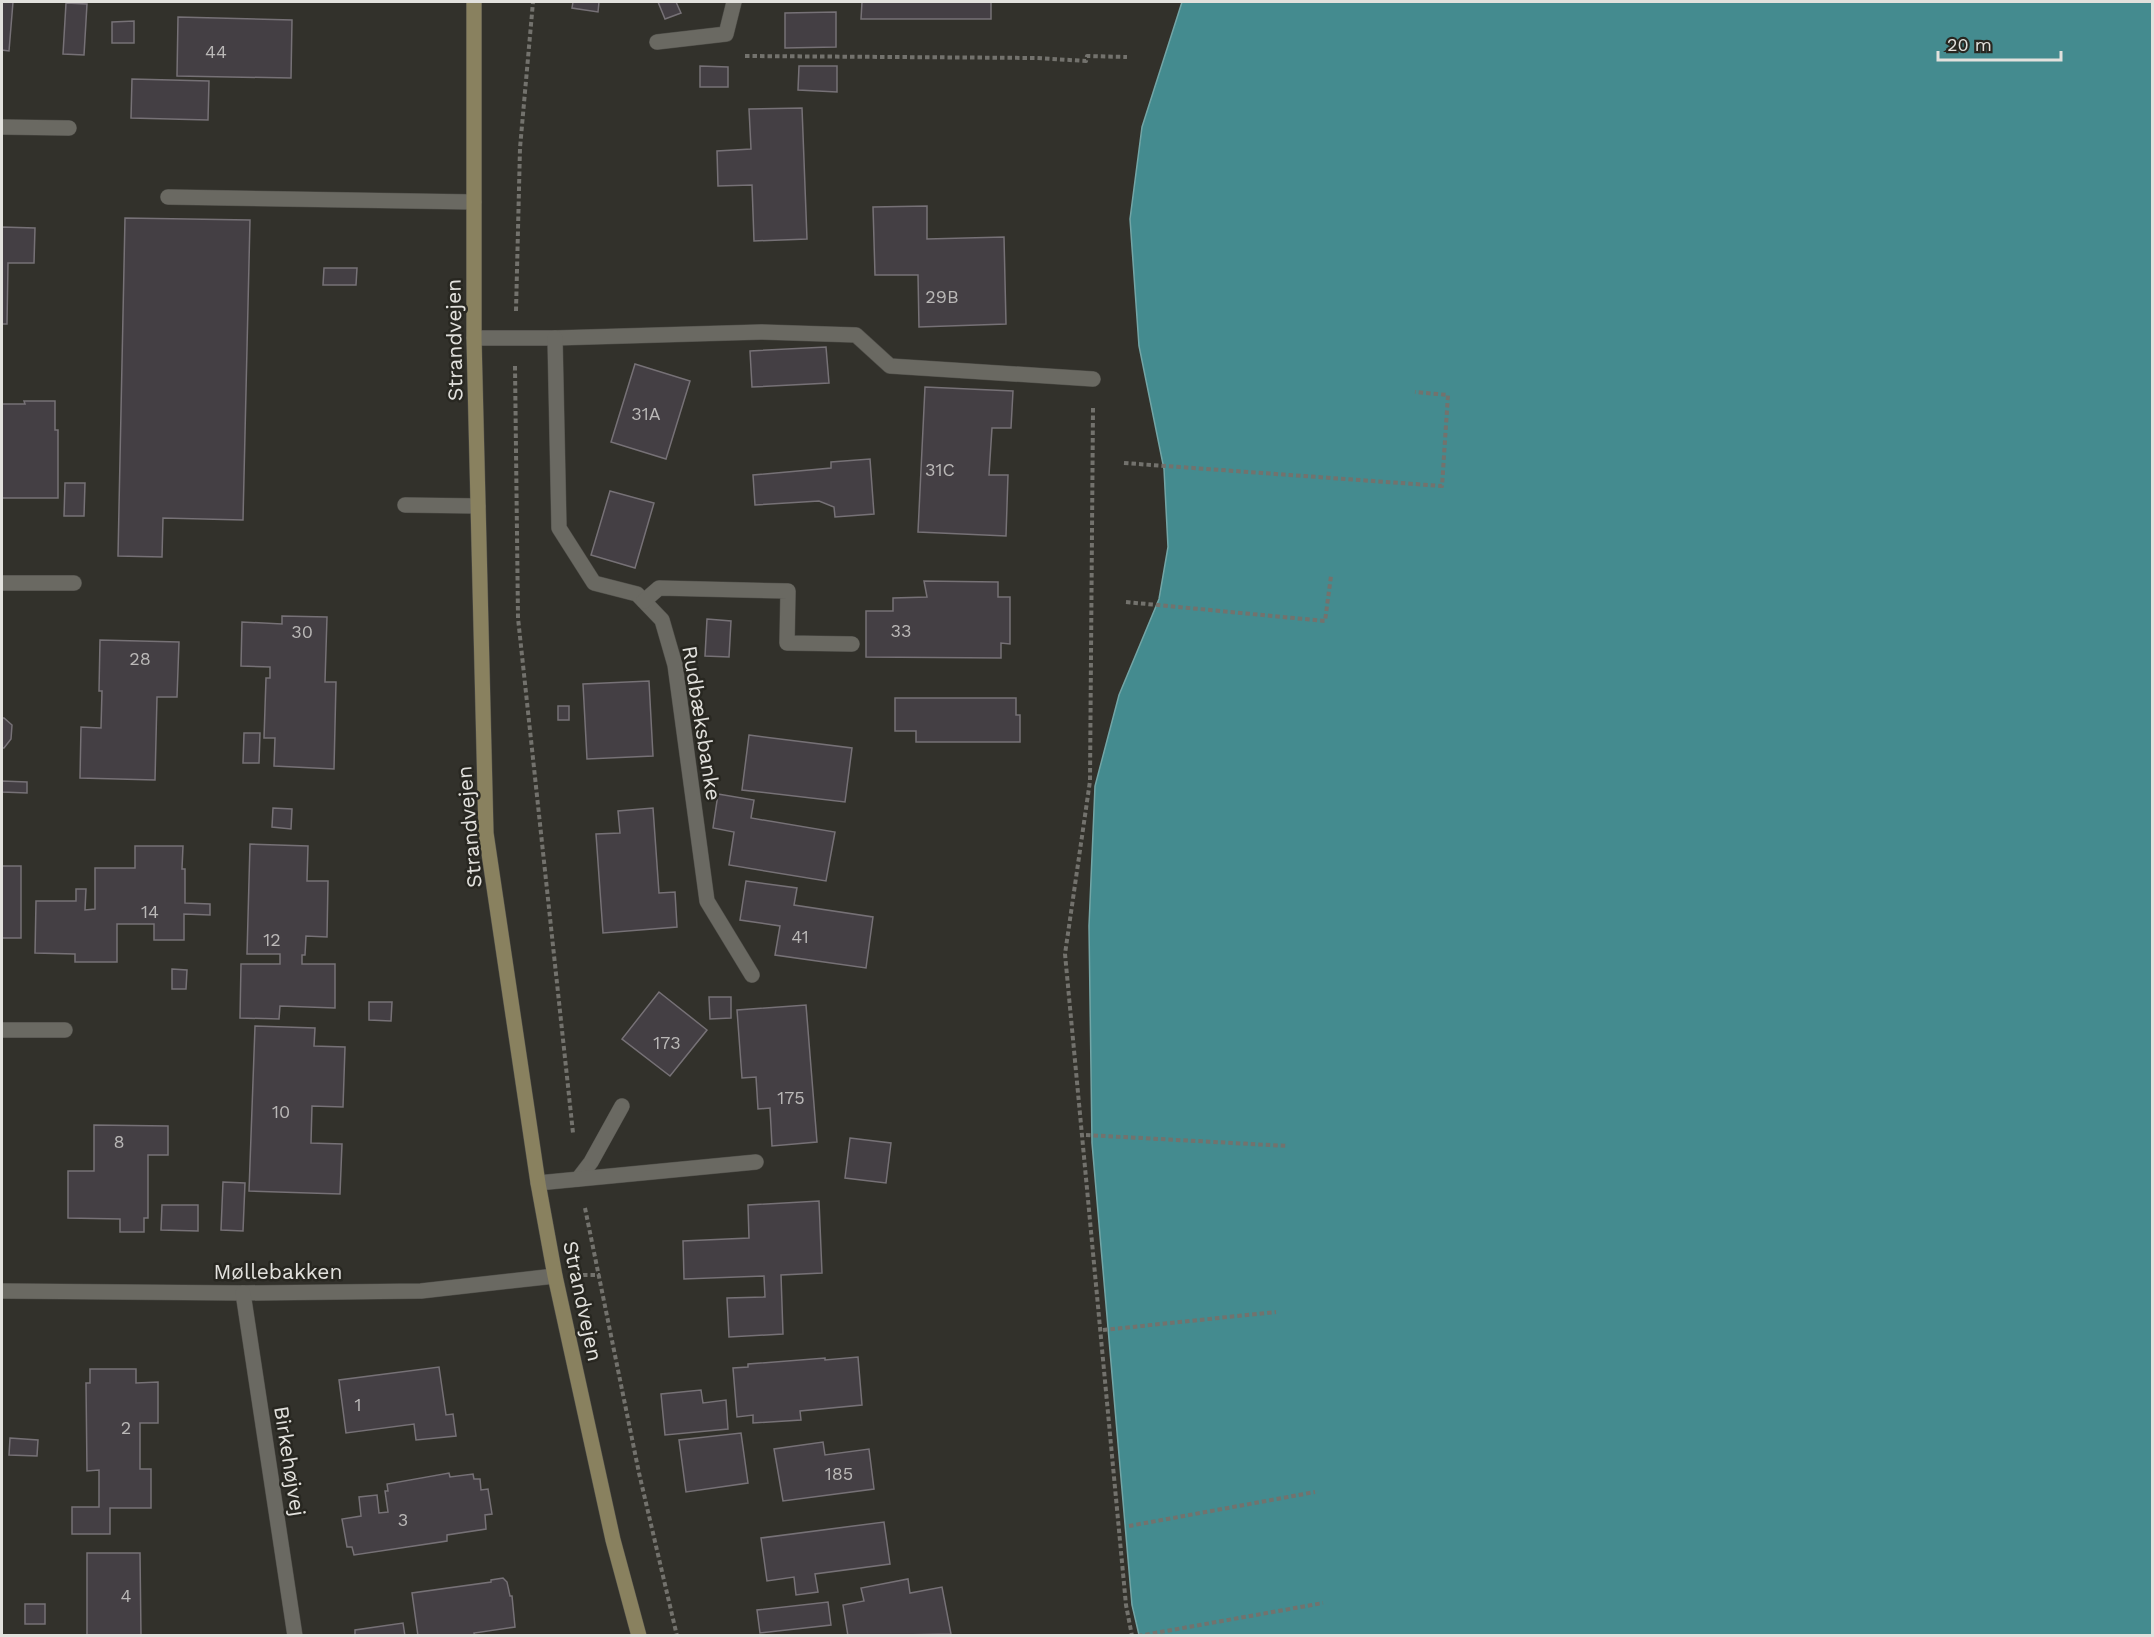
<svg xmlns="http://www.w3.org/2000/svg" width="2154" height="1637" font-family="'Work Sans',sans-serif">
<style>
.water{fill:#448b8f;stroke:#73a5a6;stroke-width:1.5}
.building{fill:#443f44;stroke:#767176;stroke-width:1.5}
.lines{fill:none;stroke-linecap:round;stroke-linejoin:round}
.lane-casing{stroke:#4e4d48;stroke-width:16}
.street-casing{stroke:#4e4d48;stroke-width:16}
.secondary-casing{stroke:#4e4d48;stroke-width:16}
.path{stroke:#73726d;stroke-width:4;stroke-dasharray:4.5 3;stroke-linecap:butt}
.lane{stroke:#6a6962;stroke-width:15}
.street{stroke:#6a6962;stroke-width:15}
.secondary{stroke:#89815f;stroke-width:15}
.labels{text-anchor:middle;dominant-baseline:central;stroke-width:5;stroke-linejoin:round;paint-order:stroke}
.number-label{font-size:18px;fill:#bab8b7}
.street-label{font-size:21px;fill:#e2e1dd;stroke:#282721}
</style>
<rect width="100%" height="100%" fill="#32312b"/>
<!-- water -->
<path class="water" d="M1182,2H2152V1635H1139L1132,1605L1092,1143L1089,926L1095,786L1119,695L1159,599L1168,547L1164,469L1139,346L1130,219L1142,127Z"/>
<!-- building -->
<g class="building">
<path d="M2,2H13L9,51L2,50Z"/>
<path d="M573,2H599L598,12L572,8Z"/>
<path d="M658,2H676L681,13L665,19Z"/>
<path d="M862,2H991V19H861Z"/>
<path d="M66,3L87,4L84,55L63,54Z"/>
<path d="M836,12V47L785,48V13Z"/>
<path d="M178,17L292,20L291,78L177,76Z"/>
<path d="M134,21V43H112V22Z"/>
<path d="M700,66L728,67V87H700Z"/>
<path d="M799,66H837V92L798,90Z"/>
<path d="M132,79L209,81L208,120L131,118Z"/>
<path d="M802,108L807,239L754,241L752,185L718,186L717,151L751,149L749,109Z"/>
<path d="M927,206V239L1004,237L1006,324L919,327L918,275H875L873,207Z"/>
<path d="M125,218L250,220L243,520L163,518L162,557L118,556Z"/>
<path d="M2,227L35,228L34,263H8L7,324H2Z"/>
<path d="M324,268H357L356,285H323Z"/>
<path d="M826,347L829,383L752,387L750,351Z"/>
<path d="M635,364L690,381L666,459L611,442Z"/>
<path d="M925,387L1013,391L1011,428H992L989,475H1008L1006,536L918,532Z"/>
<path d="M24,401H55V430H58V498H2V404H25Z"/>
<path d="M870,459L874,514L835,517L834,507L819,501L755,505L753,475L831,468V462Z"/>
<path d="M65,483H85L84,516H64Z"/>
<path d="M610,491L654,503L635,568L591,555Z"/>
<path d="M924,581L998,582V597H1010V644L1001,643V658L866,657V611H893V598L927,597Z"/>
<path d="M282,616L327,617L325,682H336L334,769L274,766L275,738H264L266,678H270V667L241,666L242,622L282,624Z"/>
<path d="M707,619L731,621L729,657L705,656Z"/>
<path d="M100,640L179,642L177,697H157L155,780L80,778L81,727L101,728L102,691H99Z"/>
<path d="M649,681L653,756L587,759L583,684Z"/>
<path d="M895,698H1016V715H1020V742H916V731H895Z"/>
<rect x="558" y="706" width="11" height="14"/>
<path d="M2,718H4L12,725L11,739L4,748H2Z"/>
<path d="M244,733H260L259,763H243Z"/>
<path d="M749,735L852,748L845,802L742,790Z"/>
<path d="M2,781L27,782V793L2,792Z"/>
<path d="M718,794L754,800L751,818L835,832L826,881L729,865L734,832L713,828Z"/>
<path d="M273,808L292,809L291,829L272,827Z"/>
<path d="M653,808L659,893L675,892L677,927L603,933L596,834L620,833L618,811Z"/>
<path d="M250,844L308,846L307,881H328L327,937L306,936L305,955H302V964H335V1008L280,1006L279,1019L240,1018L241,964H280V954H247Z"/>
<path d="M135,846H183L182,869H185V903L210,904V915L184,914V940H154V924H117V962H75V954L35,953L36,901H76V889H86L85,910L95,909V868H135Z"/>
<rect x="2" y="866" width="19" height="72"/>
<path d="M746,881L797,888L794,905L873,917L866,968L775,955L780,926L740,920Z"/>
<path d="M172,969L187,970L186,989H172Z"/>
<path d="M659,992L707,1030L670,1076L622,1039Z"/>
<path d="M709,997H731V1018L710,1019Z"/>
<path d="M369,1002H392L391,1021L369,1020Z"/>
<path d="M806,1005L817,1142L772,1146L770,1108L758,1109L756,1077L742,1078L737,1010Z"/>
<path d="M255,1026L315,1028L314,1046L345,1047L343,1107L312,1106L311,1143L342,1144L340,1194L249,1191Z"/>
<path d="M94,1125L168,1126V1155H148V1218H144V1232H120V1219L68,1218V1171H94Z"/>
<path d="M850,1138L891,1143L886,1183L845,1178Z"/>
<path d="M223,1182L245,1183L243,1231L221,1230Z"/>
<path d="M819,1201L822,1273L781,1275L783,1334L729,1337L727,1298L765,1297L764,1276L684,1279L683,1241L749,1238L748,1205Z"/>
<path d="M162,1205H198V1231L161,1230Z"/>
<path d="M858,1357L862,1405L800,1411L801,1420L753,1423V1415L737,1417L733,1368L748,1367V1364L825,1358V1360Z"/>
<path d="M439,1367L446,1415L453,1414L456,1436L416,1440L414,1424L346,1433L339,1380Z"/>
<path d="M90,1369H136V1383L158,1382V1423H140V1469H151V1508H110V1534H72V1507H99V1470L87,1471L86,1383H90Z"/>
<path d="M701,1390L703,1403L726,1400L728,1429L665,1435L661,1394Z"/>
<path d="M741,1433L748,1483L686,1492L679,1440Z"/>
<path d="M10,1438L38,1440L37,1456L9,1455Z"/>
<path d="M823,1442L825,1455L869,1449L874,1489L783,1501L774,1449Z"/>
<path d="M449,1473L450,1477L473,1474L474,1479H480L481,1490L488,1489L492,1514L485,1515L486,1529L447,1535V1541L354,1555L352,1547H347L342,1519L361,1516L359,1497L377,1495L379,1513L388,1512L385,1491H388L387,1484Z"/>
<path d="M884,1522L890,1564L815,1574L818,1592L796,1595L794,1577L767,1581L761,1538Z"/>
<path d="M87,1553H140L141,1636H87Z"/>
<path d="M503,1578L507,1582L510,1596H512L515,1627L474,1633L475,1636H418L412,1593L491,1582V1580Z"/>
<path d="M908,1579L910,1593L942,1587L951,1634L848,1636L843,1605L864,1601L861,1588Z"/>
<path d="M828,1602L831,1625L760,1633L757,1610Z"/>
<rect x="25" y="1604" width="20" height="20"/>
<path d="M403,1623L405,1636H355V1630Z"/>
</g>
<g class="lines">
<!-- lane casing -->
<g class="lane-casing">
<g id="lane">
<path d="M168,197L474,202"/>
<path d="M474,338H555L761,332L856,335L890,366L1093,379"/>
<path d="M555,338L559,528L594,583L637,594L662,620L675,665L707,901L752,975"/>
<path d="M405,505L478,506"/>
<path d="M644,601L659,588L788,591L787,643L852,644"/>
<path d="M578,1179L591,1162L622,1106"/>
<path d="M538,1183L756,1162"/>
</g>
</g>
<!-- street casing -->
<g class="street-casing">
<g id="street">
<path d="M657,42L726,34L734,2"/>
<path d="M2,127L69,128"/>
<path d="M2,583H74"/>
<path d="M2,1030H65"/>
<path d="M2,1291L243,1293L421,1291L555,1276"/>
<path d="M243,1293L295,1636"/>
</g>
</g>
<!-- secondary casing -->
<g class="secondary-casing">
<path id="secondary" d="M474,2V338L486,833L538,1183L555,1276L613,1540L639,1636"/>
</g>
<!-- path -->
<g class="path">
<path d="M745,56L1037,58L1086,61L1087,56L1127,57"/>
<path d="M516,311L520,148L533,2"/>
<path d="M515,366L518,618L573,1133"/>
<path d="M1093,408L1090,781L1065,954L1126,1605L1132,1636"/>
<path d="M1124,463L1442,486L1448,395L1415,392"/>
<path d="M1126,602L1325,621L1331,576"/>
<path d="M1086,1135L1288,1146"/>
<path d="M585,1208L639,1473L677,1636"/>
<path d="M583,1275H600"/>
<path d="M1103,1330L1276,1312"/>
<path d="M1129,1526L1315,1492"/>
<path d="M1138,1636L1323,1603"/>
</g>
<!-- lane -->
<use href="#lane" class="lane"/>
<!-- street -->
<use href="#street" class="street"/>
<!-- secondary -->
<use href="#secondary" class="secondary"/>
</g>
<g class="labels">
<!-- number labels -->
<g class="number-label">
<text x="216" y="51">44</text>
<text x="942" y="296">29B</text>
<text x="646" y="413">31A</text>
<text x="940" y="469">31C</text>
<text x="901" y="630">33</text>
<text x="302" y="631">30</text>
<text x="140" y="658">28</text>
<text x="150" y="911">14</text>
<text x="800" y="936">41</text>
<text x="272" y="939">12</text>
<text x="667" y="1042">173</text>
<text x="791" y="1097">175</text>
<text x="281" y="1111">10</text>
<text x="119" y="1141">8</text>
<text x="358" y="1404">1</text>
<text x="126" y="1427">2</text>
<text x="839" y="1473">185</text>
<text x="403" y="1519">3</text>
<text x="126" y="1595">4</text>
</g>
<!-- street labels -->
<g class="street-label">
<text transform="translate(454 340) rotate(-91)">Strandvejen</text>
<text transform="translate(702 723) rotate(81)">Rudbæksbanke</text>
<text transform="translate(469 827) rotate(-95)">Strandvejen</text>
<text x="278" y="1271">Møllebakken</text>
<text transform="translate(583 1301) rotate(78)">Strandvejen</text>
<text transform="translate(290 1461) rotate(81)">Birkehøjvej</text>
</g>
</g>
<!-- border -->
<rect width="2154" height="1637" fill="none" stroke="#e2e1dd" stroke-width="6"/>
<!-- scale -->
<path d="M1938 51v9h123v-9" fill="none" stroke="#e2e1dd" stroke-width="3"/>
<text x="1947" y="51" font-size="18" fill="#e2e1dd" stroke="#282721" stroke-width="4.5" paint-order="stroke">20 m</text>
</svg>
